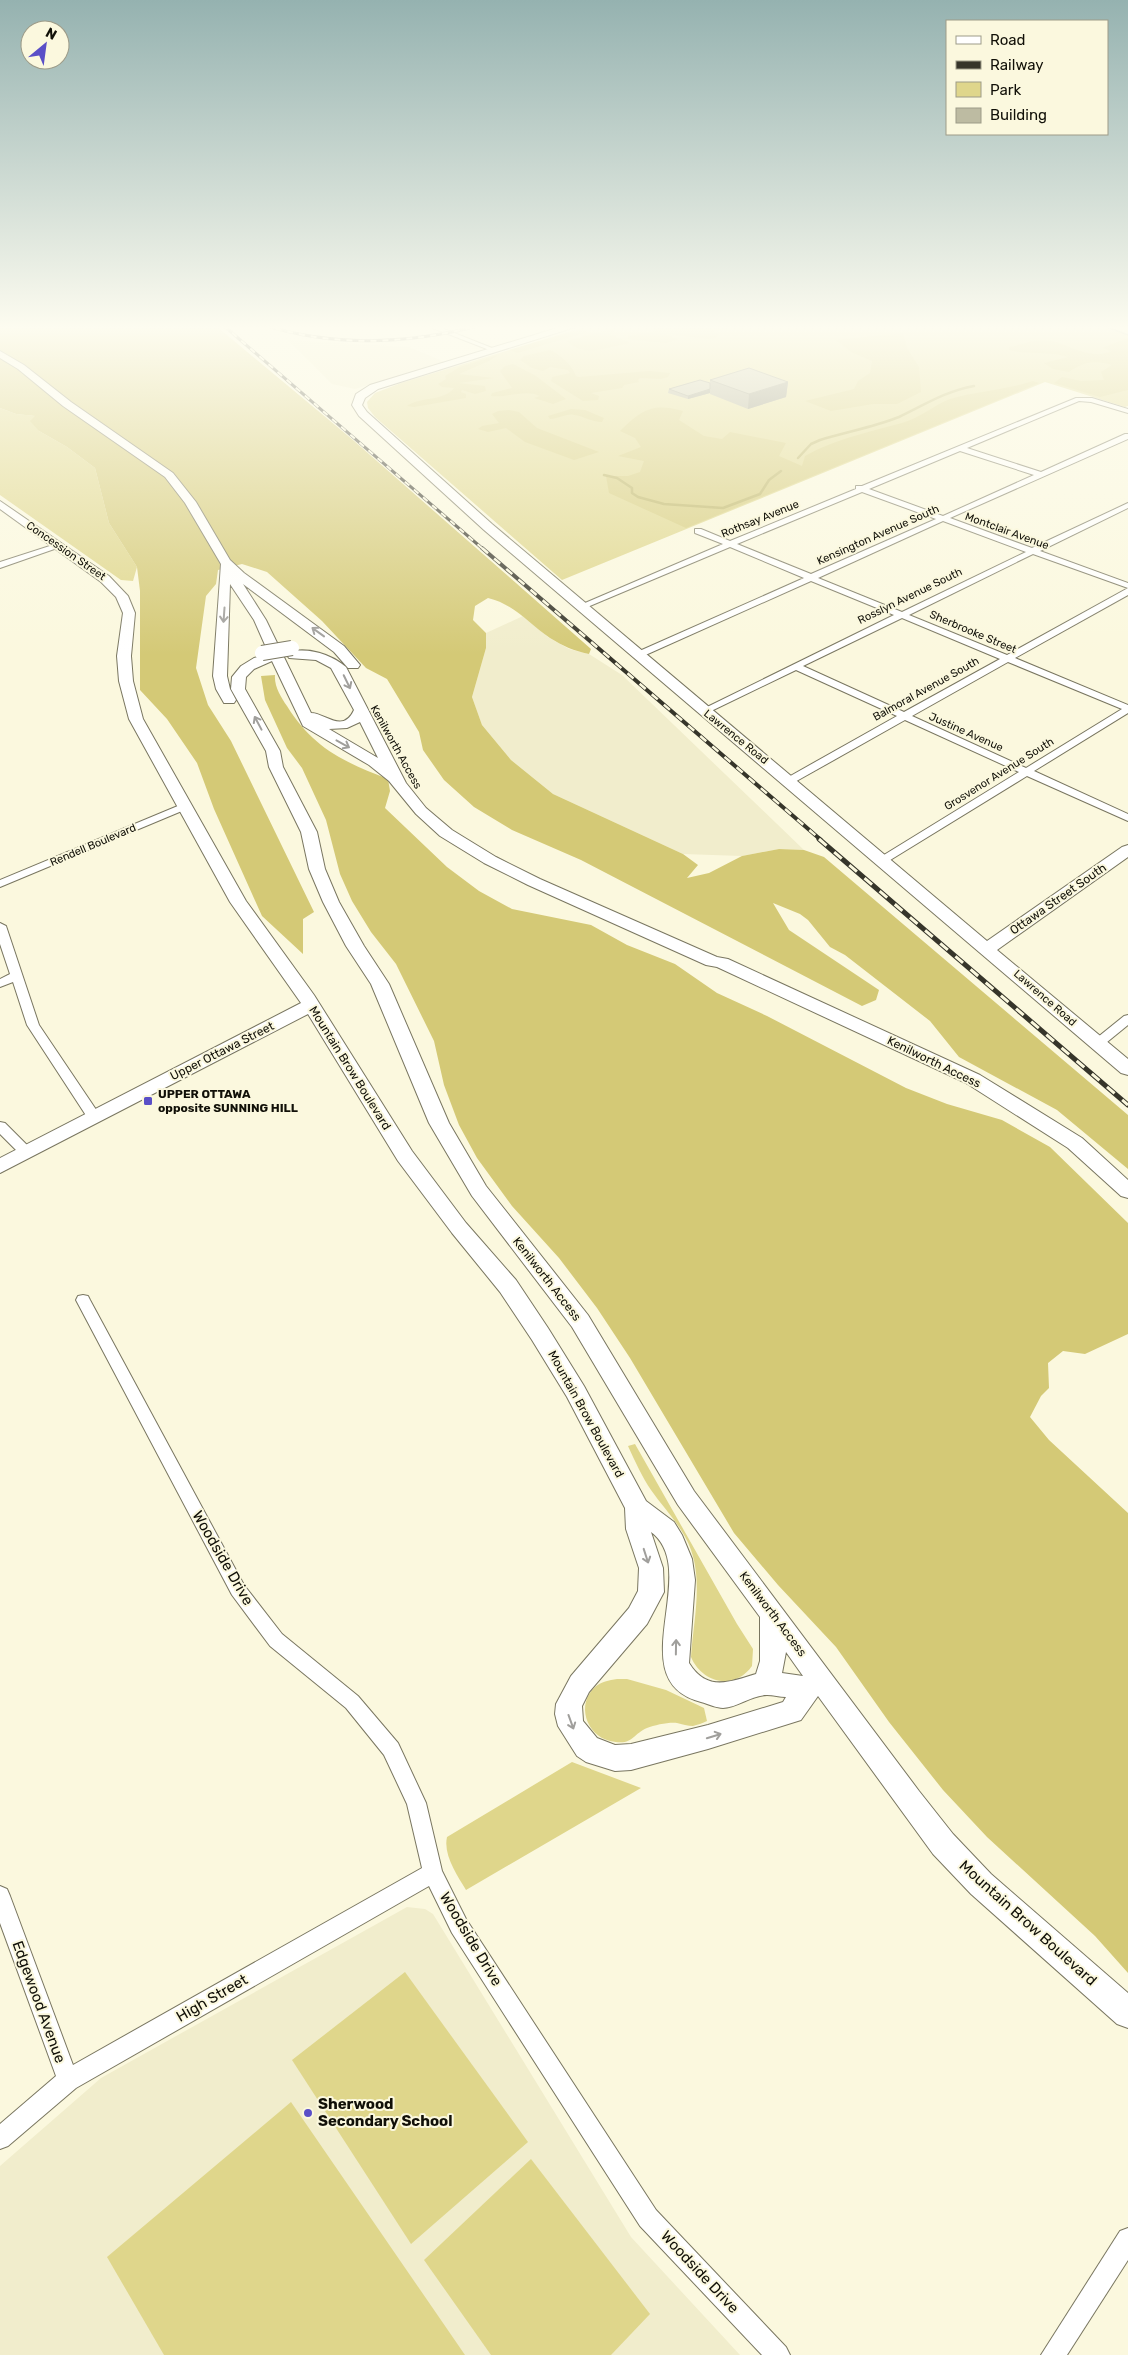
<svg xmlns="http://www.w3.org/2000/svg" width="1128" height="2355" font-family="Rubik,sans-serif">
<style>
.built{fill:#f1edcc}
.green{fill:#dfd68b}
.forest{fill:#d4c976}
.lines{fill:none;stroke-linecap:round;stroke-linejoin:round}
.stream{stroke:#b9af5c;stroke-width:2.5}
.street-casing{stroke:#797660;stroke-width:2}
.secondary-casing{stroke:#797660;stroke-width:2}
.primary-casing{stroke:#797660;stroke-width:3}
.street{fill:#fff;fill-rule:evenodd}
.secondary{fill:#fff;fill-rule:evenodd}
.primary{fill:#fff;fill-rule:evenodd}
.rail-far2-casing{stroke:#36352a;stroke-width:3}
.rail-far1-casing{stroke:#36352a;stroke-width:4}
.rail-casing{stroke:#36352a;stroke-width:5}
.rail-far2{stroke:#fbf8de;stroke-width:2;stroke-dasharray:6;stroke-linecap:butt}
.rail-far1{stroke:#fbf8de;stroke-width:2.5;stroke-dasharray:8;stroke-linecap:butt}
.rail{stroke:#fbf8de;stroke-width:3;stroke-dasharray:10;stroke-linecap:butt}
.secondary-bridge-casing{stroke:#797660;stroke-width:16;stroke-linecap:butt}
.secondary-bridge{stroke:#fff;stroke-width:14}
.wall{fill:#a3a18b}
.shaded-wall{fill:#848371}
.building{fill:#bdbba2;stroke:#848371}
.oneway{stroke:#a09f9c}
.poi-dot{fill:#5a4fc7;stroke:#fbf8de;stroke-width:2}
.labels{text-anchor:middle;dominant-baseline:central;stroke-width:4;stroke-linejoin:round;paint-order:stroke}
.far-street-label{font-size:11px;fill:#111008;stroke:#fbf8de}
.street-label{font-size:12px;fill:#111008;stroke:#fbf8de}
.poi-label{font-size:12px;font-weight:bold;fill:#111008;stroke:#fbf8de;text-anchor:start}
.near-street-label{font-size:15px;fill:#111008;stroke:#fbf8de}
.near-poi-label{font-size:15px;font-weight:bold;fill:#111008;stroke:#fbf8de;text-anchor:start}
</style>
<rect width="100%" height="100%" fill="#fbf8de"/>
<!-- built -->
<g class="built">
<path d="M288,340L409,347L445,362L355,389L332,384Z"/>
<path d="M523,616L548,637L569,649L589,654L622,675L804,850L779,849L742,856L683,854L553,794L511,760L482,725L472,697L486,648V633Z"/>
<path d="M407,1907L425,1909L433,1914L631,2237L740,2355H0V2166L101,2078Z"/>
</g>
<!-- green -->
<g class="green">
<path d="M591,325H1094L1128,335V406L1125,407L1045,382L562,580L375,417L368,408L367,402L375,393L401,383Z"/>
<path d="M0,408L16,414L36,416L39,431L67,447L95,468L109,523L137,567L133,581L121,580L0,495Z"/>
<path d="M635,1444L737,1624L753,1649L752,1666C734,1691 702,1683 691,1657C693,1623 703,1584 691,1550C683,1527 665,1510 651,1490C642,1477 635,1461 628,1446Z"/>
<path d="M617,1679H627L666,1690L704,1708L707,1721C703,1723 697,1725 693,1726C688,1726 682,1724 677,1723C669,1722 655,1725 647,1728C631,1735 634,1746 610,1741C586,1735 576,1704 595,1687C601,1682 609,1680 617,1679Z"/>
<path d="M572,1762L641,1788L466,1890C457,1875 443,1855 447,1837Z"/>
<path d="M405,1972L528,2142L411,2244L292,2060Z"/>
<path d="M291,2102L465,2355H164L107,2257Z"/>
<path d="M531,2159L650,2314L611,2355H491L424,2260Z"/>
</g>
<!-- forest -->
<g class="forest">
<path d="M0,325H215L353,440L591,649L589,654C574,651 563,646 550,638C529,624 514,604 488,598L475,606L473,620L486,633V648L472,697L482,725L511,760L553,794L683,854L698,865L687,878L709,873L742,856L779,849L804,850L824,857L1128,1115V1169L1057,1110L959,1057L930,1021L845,955L830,947L808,920L800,914L773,903L789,930L879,990L876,1000L862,1006L581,860L512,830L474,807L444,780L423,750L419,732L387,679L366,668L322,621L267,572L242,564L218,570L216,584L206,596L196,668L208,705L231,741L314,912L303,919V954L262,916L214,809L197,763L167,719L140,690V591L137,567L109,523L95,468L67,447L39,431L30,421L35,416L16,414L0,408Z"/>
<path d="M658,325L690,327L732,325L727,329L712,331L719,334L716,338L708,339L668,334L666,335L678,339L666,343L628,339V336L656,331L655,328Z"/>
<path d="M611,329L615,331L611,335L629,342L628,344C608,346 585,359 567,341Z"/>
<path d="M583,330L587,332L517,353L510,350L571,332Z"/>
<path d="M903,333L907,348L919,367L921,392L897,404H873L831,411L805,401L854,389L858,381L870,373L872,361L851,352L836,340Z"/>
<path d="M1128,338V390L1100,397L1054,383L1062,377L1081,381L1104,380L1101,372L1112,365C1095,360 1083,362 1069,372L1053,369L1044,363L1068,357C1051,351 1027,355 1009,350V347C1020,345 1033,340 1044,340C1066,341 1089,362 1111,351L1102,348Z"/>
<path d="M550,350C561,355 572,365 576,376L579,377L649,371L670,373L668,377L661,379L640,378L638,380L639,382L624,385L622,388L591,393L599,396L598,400L583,401L551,381L552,377L570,373L568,370L550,367L543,371L532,368L520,360L524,356Z"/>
<path d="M498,355L489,361L459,374L494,378L459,383L485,386L486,391L475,394L462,390L461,392L466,394V398L414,407L407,406C421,396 443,402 454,388L442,387L438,384L446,379L445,376L460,367Z"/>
<path d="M513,364L536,376L566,399L553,404L534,398L540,396C525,389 508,398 491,396L492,393L512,388L500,371L505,366Z"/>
<path d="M1033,381L1039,383L686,528L609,493L606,476H628L640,472L644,461L618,456L641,447L635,438L620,431C643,409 652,403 683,411L679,420L704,436L722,439L730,432L786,443L779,456L802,466L805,456C835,439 869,432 902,423C920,418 934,405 950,399C977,391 1006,390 1033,381Z"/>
<path d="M571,409L585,410L604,418L602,422C591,422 584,416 574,415C567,413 558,419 550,419L548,416Z"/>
<path d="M509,410L519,412L537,428L599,452L574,460L525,442L506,428L488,432L478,429L482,426L499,423L492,414L498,411Z"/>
<path d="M275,675C274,686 281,697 287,706C313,748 344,762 388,779L390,791L385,808L447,867L479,891L512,909L591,925L627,945L675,964L717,993L767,1016L906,1088L947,1104L1002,1120L1050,1147L1128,1223V1334L1085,1354L1063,1351L1048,1363L1049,1388L1041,1396L1030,1417L1049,1440L1128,1513V1973L1095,1936L987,1837L943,1790L889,1722L836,1647L778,1585L734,1533L630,1358L597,1308L559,1258L512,1206L477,1158L459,1125L444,1085L434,1041L396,964L371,932L352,901L340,874L326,820L302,768L287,748L265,700L261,676Z"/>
</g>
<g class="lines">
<!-- stream -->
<g class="stream">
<path d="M798,458L811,444L820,440C846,432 874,427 899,417C924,405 946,391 974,386"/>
<path d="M604,475L617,478L632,488V493L638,497L664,504L723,508L760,494L769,480L781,471"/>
</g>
<!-- street casing -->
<g class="street-casing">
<g id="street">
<path d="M425,325H434L497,350L492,351Z"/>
<path d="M1076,398H1092L1128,409V413L1091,402L1079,401L967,448L1041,472L1125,434H1128V439L950,518L1032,548L1128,503V508L1040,551L1128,583V595L1015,658L1128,705V713L1034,771L1128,814V821L1027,776L887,862H879V858L1019,772L905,720L793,783H785V779L897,716L796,670L707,713H701L699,711L894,615L811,581L641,657H635V653L804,578L730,547L585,608L578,606L723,544L695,533V529H701L730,541L856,489V486H862ZM960,451L1034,475L943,516L869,489ZM862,492L936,519L811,574L737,544ZM943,521L1026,552L902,612L818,578ZM1033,554L1128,588L1007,655L909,615ZM902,618L1000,659L904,712L803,666ZM1008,662L1122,709L1026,768L912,716Z"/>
<path d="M56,544L63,546L0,568V562Z"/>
<path d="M185,803L189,804V808L0,887V880Z"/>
<path d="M0,923L6,926L39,1025L101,1117L99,1120H89L27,1025L13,982L0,987V979L10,974L0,944Z"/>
<path d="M1128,1015V1025L1101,1047H1093L1091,1044L1093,1041L1124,1016Z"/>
<path d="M0,1122L5,1123L31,1149L33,1152L31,1155H21L0,1134Z"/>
<path d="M83,1295L88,1296L90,1300L244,1585L282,1634L358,1696L398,1743L426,1803L442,1871L466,1919L656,2210L786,2347L790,2355H762L640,2226L452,1933L429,1886L76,2088L8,2146L0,2149V2124L56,2076L0,1923V1886L7,1889L10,1896L73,2065L422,1868L407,1804L384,1755L346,1708L270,1646L232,1595L76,1300L78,1296Z"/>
<path d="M1128,2228V2260L1067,2355H1041L1120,2231Z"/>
</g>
</g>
<!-- secondary casing -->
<g class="secondary-casing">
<g id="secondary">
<path d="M567,325H582L378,389L365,398L362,405L367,412L492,524L987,941L1122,847L1128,845V857L997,950L1128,1059V1075L1121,1073L484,530L359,416L352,405L356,394L370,385Z"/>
<path d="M0,351L24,365L71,402L173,473L196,502L230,560L244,573L344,646L360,665L358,668H348L334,652L243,584L266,620L311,713C325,713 343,734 354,710L331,668L316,660L289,658L287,655L289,652C308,647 331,654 346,667L406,783L426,808L452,830L496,857L540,879L717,957L728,959L980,1075L1082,1138L1128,1180V1198L1121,1196L1068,1148L966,1083L717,967L706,965L528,885L484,863L440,836L416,814L389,781L369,765L303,726L272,661L254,669L246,677L245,689L280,751L283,767L317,832L325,869L339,902L364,946L389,984L449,1123L486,1186L588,1315L694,1491L919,1791L953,1834L991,1874L1128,1993V2028L1117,2024L971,1894L933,1854L818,1696L801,1720L708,1749L631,1770L615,1771L586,1762L577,1756L558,1726L555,1714L556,1704L571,1676L629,1608L638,1591L639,1568L626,1529L625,1508L567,1397L532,1340L500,1292L452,1233L398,1161L308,1014L0,1173V1158L301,1003L230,902L129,719L119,681L117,656L123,613L116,597L101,582L0,509V501L109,576L128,596L135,613L131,656L133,681L143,719L246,901L314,995L412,1151L466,1223L516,1280L548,1328L584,1386L646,1501L674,1522L682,1535L692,1559L695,1580L689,1663C707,1692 729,1682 756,1674L760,1661V1617L678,1505L572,1327L472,1196L429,1123L371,984L346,946L323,902L309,869L301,832L269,767L266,751L231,689L232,677L241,666L254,658L269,654L254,620L230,584L227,676L230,689L236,700L234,703H224L216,689L213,676L221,564L185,503L165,477L63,406L18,369L0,358ZM360,722L378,758L329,729L347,728ZM651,1532C703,1571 619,1681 701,1702C708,1704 717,1708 723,1708C738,1707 752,1695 767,1695C773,1695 780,1697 786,1697L783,1702L708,1725L631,1744L615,1745L597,1738L583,1721L582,1706L589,1692L647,1624L664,1592L663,1568ZM786,1652L803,1676L782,1673Z"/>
</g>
</g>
<!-- primary casing -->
<g class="primary-casing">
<path id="primary" d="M1103,325H1118L1128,328V334Z"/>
</g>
<!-- street -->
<use href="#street" class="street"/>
<!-- secondary -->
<use href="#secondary" class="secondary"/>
<!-- primary -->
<use href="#primary" class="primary"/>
<!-- rail-far2 casing -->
<g class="rail-far2-casing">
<g id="rail-far2">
<path d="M223,325L483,549"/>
<path d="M264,325C336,348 409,344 482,325"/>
</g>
</g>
<!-- rail-far1 casing -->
<g class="rail-far1-casing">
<path id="rail-far1" d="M482,548L821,840"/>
</g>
<!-- rail casing -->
<g class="rail-casing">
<path id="rail" d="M819,839L1128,1105"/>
</g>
<!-- rail-far2 -->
<use href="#rail-far2" class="rail-far2"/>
<!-- rail-far1 -->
<use href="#rail-far1" class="rail-far1"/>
<!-- rail -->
<use href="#rail" class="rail"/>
<!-- secondary-bridge casing -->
<g class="secondary-bridge-casing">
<path id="secondary-bridge" d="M262,653L292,648"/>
</g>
<!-- secondary-bridge -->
<use href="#secondary-bridge" class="secondary-bridge"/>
</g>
<!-- wall -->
<path class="wall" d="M710,380L788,382L786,397L748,409L710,394V393L688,399L668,393L669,389L710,383Z"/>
<!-- shaded-wall -->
<g class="shaded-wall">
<path d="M788,382L786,397L748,409L749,394Z"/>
<path d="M710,389V393L688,399V396Z"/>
</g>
<!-- building -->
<g class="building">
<path d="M749,368L788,382L749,394L710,380Z"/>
<path d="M700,380L710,383V389L688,396L669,389Z"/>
</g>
<!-- one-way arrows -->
<defs><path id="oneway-shaft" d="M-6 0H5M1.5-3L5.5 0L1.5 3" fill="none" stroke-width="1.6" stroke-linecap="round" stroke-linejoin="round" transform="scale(1.25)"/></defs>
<g class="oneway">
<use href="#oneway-shaft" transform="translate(224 615) rotate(94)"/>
<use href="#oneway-shaft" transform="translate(318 632) rotate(-144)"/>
<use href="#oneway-shaft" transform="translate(347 682) rotate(64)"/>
<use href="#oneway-shaft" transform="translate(258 723) rotate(-118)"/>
<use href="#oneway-shaft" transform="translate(343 744) rotate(29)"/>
<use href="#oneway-shaft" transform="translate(646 1556) rotate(72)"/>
<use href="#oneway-shaft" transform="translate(676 1647) rotate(-89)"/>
<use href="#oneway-shaft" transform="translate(571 1722) rotate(70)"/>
<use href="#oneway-shaft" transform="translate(714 1736) rotate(-17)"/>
</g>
<!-- sky -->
<linearGradient id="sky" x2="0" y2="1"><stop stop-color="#95b2b0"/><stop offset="0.5" stop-color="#fdfcf0"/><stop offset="1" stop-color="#fdfcf0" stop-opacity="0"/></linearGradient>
<rect width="1128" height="655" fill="url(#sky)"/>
<!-- markers -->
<g class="poi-dot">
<rect x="143" y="1096" width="10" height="10" rx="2.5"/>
<circle cx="308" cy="2113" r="5"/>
</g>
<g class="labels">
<!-- far-street labels -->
<g class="far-street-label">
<text transform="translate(760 519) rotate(-22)">Rothsay Avenue</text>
<text transform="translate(1007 531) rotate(20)">Montclair Avenue</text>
<text transform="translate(878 535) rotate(-24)">Kensington Avenue South</text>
<text transform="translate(66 551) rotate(35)">Concession Street</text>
<text transform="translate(910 596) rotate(-26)">Rosslyn Avenue South</text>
<text transform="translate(973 632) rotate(23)">Sherbrooke Street</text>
<text transform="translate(926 689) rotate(-29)">Balmoral Avenue South</text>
<text transform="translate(966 732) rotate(24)">Justine Avenue</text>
<text transform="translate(736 737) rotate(39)">Lawrence Road</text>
<text transform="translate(396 747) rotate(61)">Kenilworth Access</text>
<text transform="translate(999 774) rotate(-32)">Grosvenor Avenue South</text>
<text transform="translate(93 845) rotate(-23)">Rendell Boulevard</text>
<text transform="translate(1045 998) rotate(41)">Lawrence Road</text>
</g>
<!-- street labels -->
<g class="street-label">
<text transform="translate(1058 899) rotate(-35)">Ottawa Street South</text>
<text transform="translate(222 1051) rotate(-27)">Upper Ottawa Street</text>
<text transform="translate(934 1062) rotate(26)">Kenilworth Access</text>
<text transform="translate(350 1068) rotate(58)">Mountain Brow Boulevard</text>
<text transform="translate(547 1279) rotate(52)">Kenilworth Access</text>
<text transform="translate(586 1414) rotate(61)">Mountain Brow Boulevard</text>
<text transform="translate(773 1614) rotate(53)">Kenilworth Access</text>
</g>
<!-- poi labels -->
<g class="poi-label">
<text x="158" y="1094">UPPER OTTAWA<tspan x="158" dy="14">opposite SUNNING HILL</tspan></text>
</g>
<!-- near-street labels -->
<g class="near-street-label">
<text transform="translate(223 1558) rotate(60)">Woodside Drive</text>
<text transform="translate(1028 1923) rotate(42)">Mountain Brow Boulevard</text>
<text transform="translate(471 1939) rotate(59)">Woodside Drive</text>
<text transform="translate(212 1998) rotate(-30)">High Street</text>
<text transform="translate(39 2002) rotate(70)">Edgewood Avenue</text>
<text transform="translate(700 2272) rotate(47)">Woodside Drive</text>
</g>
<!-- near-poi labels -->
<g class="near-poi-label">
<text x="318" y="2104">Sherwood<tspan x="318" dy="17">Secondary School</tspan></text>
</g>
</g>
<!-- legend -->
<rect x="946" y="20" width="162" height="115" fill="#fbf8de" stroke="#9d9b88"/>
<rect x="956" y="36" width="25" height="8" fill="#ffffff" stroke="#9d9b88"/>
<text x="990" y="45" font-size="15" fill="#111008">Road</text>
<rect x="956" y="61" width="25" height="8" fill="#36352a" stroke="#9d9b88"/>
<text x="990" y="70" font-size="15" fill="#111008">Railway</text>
<rect x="956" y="82" width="25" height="15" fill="#dfd68b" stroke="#9d9b88"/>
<text x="990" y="95" font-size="15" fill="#111008">Park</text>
<rect x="956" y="108" width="25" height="15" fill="#bdbba2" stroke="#9d9b88"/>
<text x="990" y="120" font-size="15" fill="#111008">Building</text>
<!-- north arrow -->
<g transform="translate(45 45) rotate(29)"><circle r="24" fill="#fbf8de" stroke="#9d9b88"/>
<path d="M0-4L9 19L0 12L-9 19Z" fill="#5a4fc7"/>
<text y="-8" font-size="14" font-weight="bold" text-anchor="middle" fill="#111008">N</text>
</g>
</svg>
